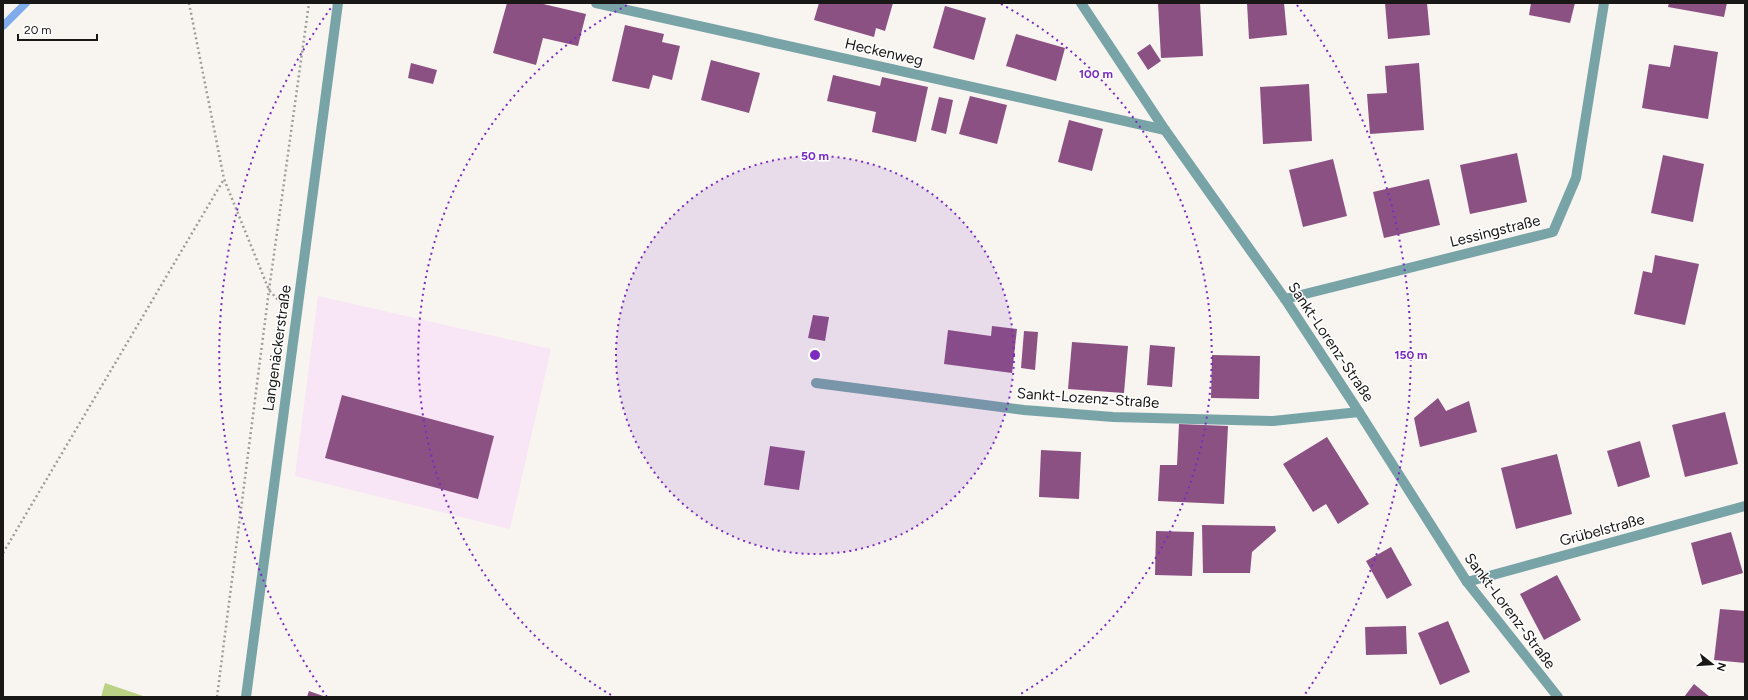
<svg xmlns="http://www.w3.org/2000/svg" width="1748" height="700" font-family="Figtree,sans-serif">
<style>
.industrial{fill:#f8e5f5}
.green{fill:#bbd285}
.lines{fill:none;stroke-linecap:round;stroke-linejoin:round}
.stream{stroke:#81acec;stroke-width:8}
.building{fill:#8b5183}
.path{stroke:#9f9d9a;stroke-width:2.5;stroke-dasharray:2 3;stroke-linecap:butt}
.minor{stroke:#79a4a7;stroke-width:10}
.ring{fill:none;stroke:#7b2cbf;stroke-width:2;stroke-dasharray:2 4}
.labels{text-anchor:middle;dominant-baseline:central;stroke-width:3;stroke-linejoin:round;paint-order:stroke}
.street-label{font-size:15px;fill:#191817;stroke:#fff}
.centre{fill:#7b2cbf;stroke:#fff;stroke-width:2}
.ring-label{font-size:12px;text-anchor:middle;font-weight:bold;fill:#7b2cbf;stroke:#fff;stroke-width:3;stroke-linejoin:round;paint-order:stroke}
</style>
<rect width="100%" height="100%" fill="#f8f5f1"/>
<!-- industrial -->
<path class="industrial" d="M318,296L551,349L510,529L295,476Z"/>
<!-- green -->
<path class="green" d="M105,683L146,697H101Z"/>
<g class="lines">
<!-- stream -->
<path class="stream" d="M3,26L26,3"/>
</g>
<!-- building -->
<g class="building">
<path d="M507,3H539L586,14L578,46L543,38L536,65L493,53Z"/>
<path d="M819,3H893L885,31L876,28L874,37L814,20Z"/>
<path d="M1158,3H1200L1203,56L1161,58Z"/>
<path d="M1247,3H1284L1287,35L1249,39Z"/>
<path d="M1385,3H1427L1430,35L1388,39Z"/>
<path d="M1531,3H1575L1570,23L1529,15Z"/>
<path d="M1669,3H1727L1724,17L1668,7Z"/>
<path d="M945,6L986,18L974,60L933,48Z"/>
<path d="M625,25L664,34L662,42L680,46L672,80L653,75L649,89L612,81Z"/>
<path d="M1016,34L1065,48L1056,81L1006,66Z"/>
<path d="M1150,44L1161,61L1148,70L1137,53Z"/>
<path d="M1674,45L1718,52L1708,119L1642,108L1649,64L1670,67Z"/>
<path d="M711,60L760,73L749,113L701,100Z"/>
<path d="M411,63L437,70L433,84L408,78Z"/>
<path d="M1419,63L1424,130L1370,134L1367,94L1387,93L1385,66Z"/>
<path d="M833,75L880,86L882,77L928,87L916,142L872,132L876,112L827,101Z"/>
<path d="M1309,84L1312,141L1263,144L1260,87Z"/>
<path d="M970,96L1007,105L997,144L959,134Z"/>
<path d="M939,97L953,100L946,134L931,130Z"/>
<path d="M1069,120L1103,129L1092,171L1058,162Z"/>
<path d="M1517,153L1527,202L1470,214L1460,165Z"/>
<path d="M1663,155L1704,164L1693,222L1651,213Z"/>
<path d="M1333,159L1347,216L1303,227L1289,170Z"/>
<path d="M1429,179L1440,225L1384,238L1373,192Z"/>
<path d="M1655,255L1699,264L1685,325L1634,314L1643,271L1652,273Z"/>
<path d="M813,315L829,317L825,341L808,338Z"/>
<path d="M992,326L1017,329L1012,373L944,364L948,330L991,336Z"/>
<path d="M1024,331L1038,332L1035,370L1021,368Z"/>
<path d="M1072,342L1128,346L1124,393L1068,389Z"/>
<path d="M1150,345L1175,347L1172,387L1147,385Z"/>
<path d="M1212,355L1260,356L1259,399L1211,398Z"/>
<path d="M342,395L494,436L478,499L325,458Z"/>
<path d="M1438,398L1446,411L1469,401L1477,432L1420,447L1414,418Z"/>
<path d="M1725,412L1738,464L1685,477L1672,425Z"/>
<path d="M1179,424L1228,426L1224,504L1158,501L1160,465H1177Z"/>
<path d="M1327,437L1369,504L1338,524L1326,504L1313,512L1283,464Z"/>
<path d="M1640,441L1650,477L1618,487L1607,451Z"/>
<path d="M770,446L805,451L799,490L764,485Z"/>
<path d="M1041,450L1081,452L1079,499L1039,497Z"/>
<path d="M1557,454L1572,514L1516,529L1501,468Z"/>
<path d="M1202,525L1275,526L1276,531L1252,552L1250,573H1203Z"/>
<path d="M1156,531L1194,532L1192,576L1155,575Z"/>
<path d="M1731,532L1743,573L1702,585L1691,543Z"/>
<path d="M1391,547L1412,585L1387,599L1366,561Z"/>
<path d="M1557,575L1581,620L1544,640L1520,594Z"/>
<path d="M1720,609L1745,611V663L1714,660Z"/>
<path d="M1448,621L1470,672L1440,685L1418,633Z"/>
<path d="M1406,626L1407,654L1366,655L1365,627Z"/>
<path d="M1694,684L1710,697H1684Z"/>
<path d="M309,691L326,697H307Z"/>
</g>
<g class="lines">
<!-- path -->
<g class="path">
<path d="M189,3L224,179L269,290L280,302"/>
<path d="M3,553L224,179"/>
<path d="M217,697L269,290L309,3"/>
</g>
<!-- minor -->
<g class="minor">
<path d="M596,3L1165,130"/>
<path d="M1081,3L1165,130L1285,299L1359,412L1467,582L1558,697"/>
<path d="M1285,299L1553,232L1576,178L1604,3"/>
<path d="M816,383L1024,410L1113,417L1273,421L1359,412"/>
<path d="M1467,582L1745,506"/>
<path d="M246,697L338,3"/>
</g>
</g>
<!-- distance rings -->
<circle cx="815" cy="355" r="199" fill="#7b2cbf" fill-opacity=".12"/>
<g class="ring">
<circle cx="815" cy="355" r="199"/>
<path d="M611 695A397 397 0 0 1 629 4M1001 4A397 397 0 0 1 1019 695"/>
<path d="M327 697A596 596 0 0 1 333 5M1297 5A596 596 0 0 1 1303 697"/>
</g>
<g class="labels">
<!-- street labels -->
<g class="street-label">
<text transform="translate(884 52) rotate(13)">Heckenweg</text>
<text transform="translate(1495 231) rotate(-14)">Lessingstraße</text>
<text transform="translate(1331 342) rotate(56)">Sankt-Lorenz-Straße</text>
<text transform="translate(277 348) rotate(-82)">Langenäckerstraße</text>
<text transform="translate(1088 398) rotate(4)">Sankt-Lozenz-Straße</text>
<text transform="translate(1602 530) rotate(-15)">Grübelstraße</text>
<text transform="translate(1510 611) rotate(53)">Sankt-Lorenz-Straße</text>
</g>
</g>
<circle cx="815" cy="355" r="6" class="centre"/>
<g class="ring-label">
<text x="1096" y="78">100 m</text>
<text x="815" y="160">50 m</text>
<text x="1411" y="359">150 m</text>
</g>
<!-- border -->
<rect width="1748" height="700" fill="none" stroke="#191817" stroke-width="8"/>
<!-- north arrow -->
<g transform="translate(1712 664) rotate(107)" stroke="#ffffff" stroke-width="3" paint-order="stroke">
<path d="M0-3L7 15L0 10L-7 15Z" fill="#191817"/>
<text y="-6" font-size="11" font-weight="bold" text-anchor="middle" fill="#191817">N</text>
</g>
<!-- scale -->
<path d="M18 34v6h79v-6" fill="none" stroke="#191817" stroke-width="2"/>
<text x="24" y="34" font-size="12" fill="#191817" stroke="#ffffff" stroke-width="3" paint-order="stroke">20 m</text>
</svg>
